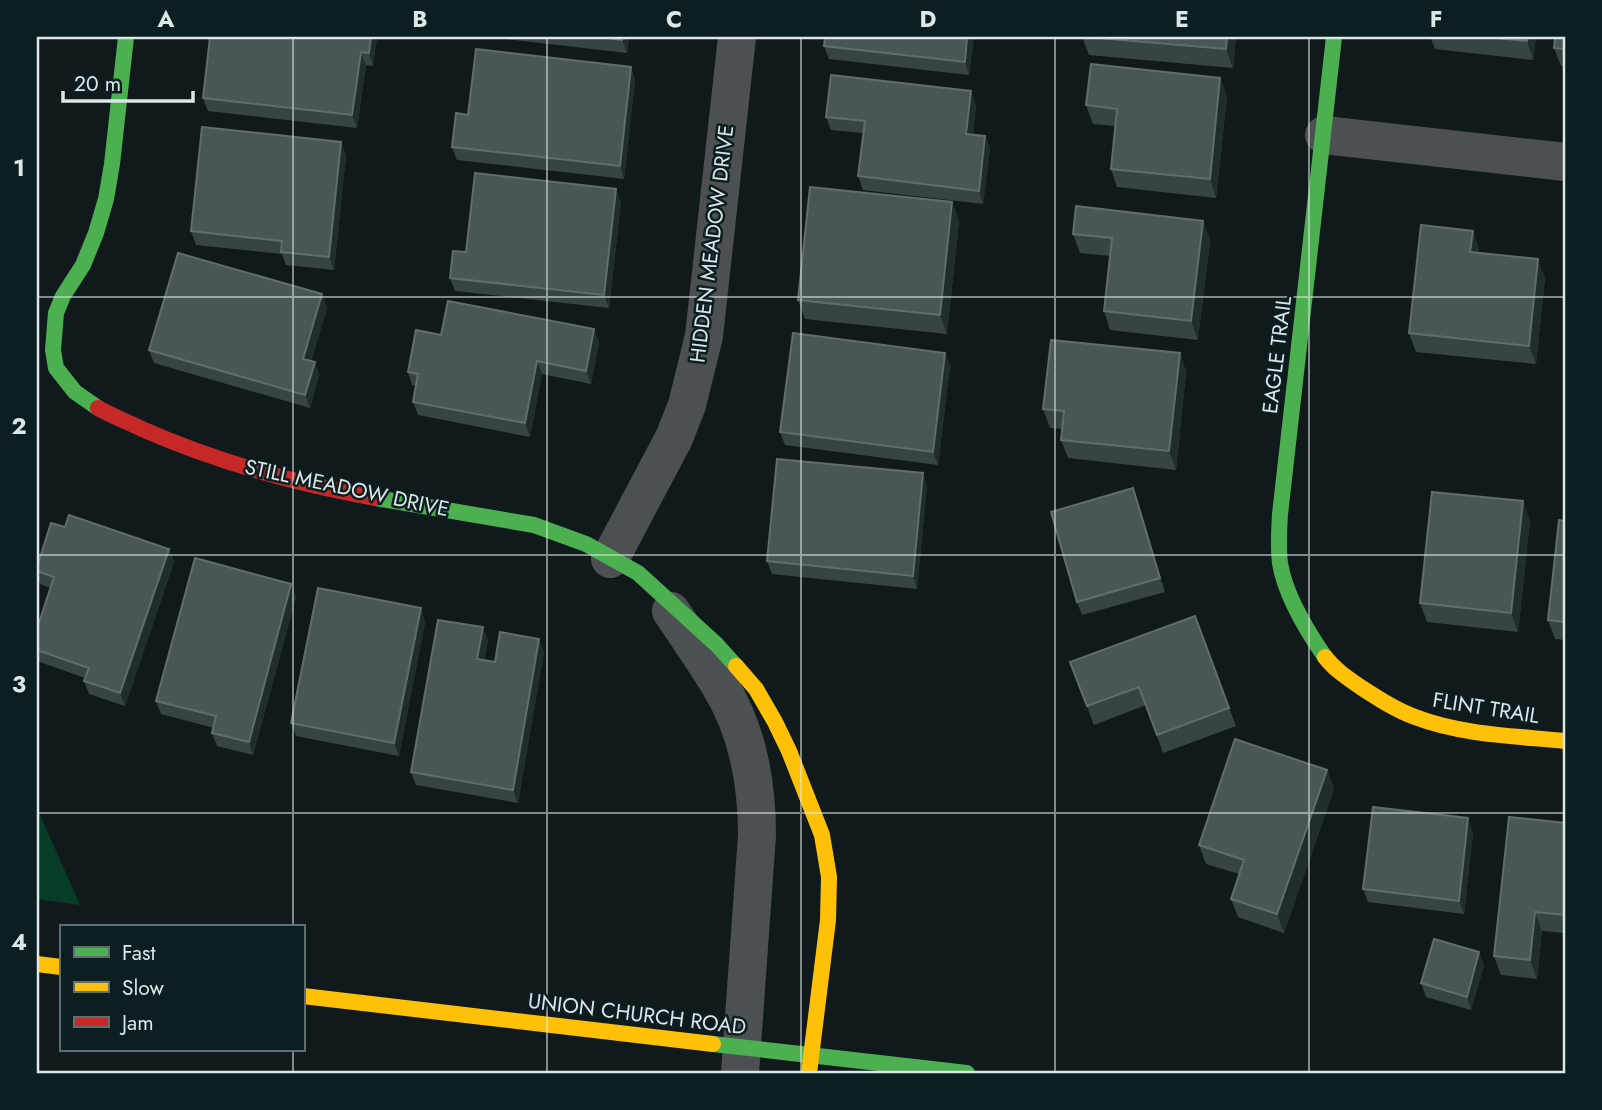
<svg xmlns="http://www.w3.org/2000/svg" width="1602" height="1110" font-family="Jost,sans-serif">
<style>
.green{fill:#073d26}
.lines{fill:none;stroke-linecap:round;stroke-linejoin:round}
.street{stroke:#4d5052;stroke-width:38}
.fast{stroke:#4caf50;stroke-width:16}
.slow{stroke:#ffc107;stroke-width:16}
.jam{stroke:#c62828;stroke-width:16}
.wall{fill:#384444}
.shaded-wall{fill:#212c2d}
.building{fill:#4a5656;stroke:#616c6d;stroke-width:2}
.grid{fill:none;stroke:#dce7e8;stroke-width:2;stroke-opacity:0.55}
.labels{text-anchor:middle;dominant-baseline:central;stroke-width:5;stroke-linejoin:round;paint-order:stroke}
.street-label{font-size:21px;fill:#dce7e8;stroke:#0c1e20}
.neatline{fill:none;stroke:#dce7e8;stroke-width:2.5}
.grid-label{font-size:23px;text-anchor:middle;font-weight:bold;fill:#dce7e8}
</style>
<rect width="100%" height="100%" fill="#101a1c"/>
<!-- green -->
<path class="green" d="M37,808L80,905L37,899Z"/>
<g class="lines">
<!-- street -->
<g class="street">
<path d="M1324,135L1565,162"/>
<path d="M610,559L674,438L687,405L704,336L737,37"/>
<path d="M671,611C687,635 704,659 719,684C748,730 757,782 757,835L740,1073"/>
</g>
<!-- fast -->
<g class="fast">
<path d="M98,408L75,392L56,368L53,350L56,313L63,296L83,265L96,233L106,199L112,164L126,37"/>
<path d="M376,498L534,525L586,544L638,573L717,645L736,666"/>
<path d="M1325,657C1307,631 1285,595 1280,563C1278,547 1279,530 1280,514L1334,37"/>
<path d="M713,1044L967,1073"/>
</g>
<!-- slow -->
<g class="slow">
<path d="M1325,657C1335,670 1349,679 1362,688C1379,699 1396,710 1415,717C1462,735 1515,736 1565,741"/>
<path d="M736,666L756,689L775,722L789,751L822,835L829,877L828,920L809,1073"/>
<path d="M37,964L61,967"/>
<path d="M303,996L713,1044"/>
</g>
<!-- jam -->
<path class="jam" d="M98,408C112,416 128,422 142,429C217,462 296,484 376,498"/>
</g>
<!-- wall -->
<g class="wall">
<path d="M377,37L373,66L366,65L357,128L208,111L203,98Z"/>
<path d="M488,37H629L627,53Z"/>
<path d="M825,37H974L969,75L829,59L824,46Z"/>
<path d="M1082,37H1236L1233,68L1089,55Z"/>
<path d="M1430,37H1536L1533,60L1435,49Z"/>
<path d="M1565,37V67L1561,66L1554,48Z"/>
<path d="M631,67L635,80L624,179L457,160L452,147L468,115Z"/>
<path d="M1220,78L1227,96L1216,198L1117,187L1111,169L1115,126L1093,124L1086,105Z"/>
<path d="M976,105L973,134L985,136L990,149L983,204L863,190L858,176L863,133L831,130L826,117Z"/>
<path d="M341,142L346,156L334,270L286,265L282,254L196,245L191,231Z"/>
<path d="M621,202L609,308L455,291L450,278L466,252Z"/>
<path d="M952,202L959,221L947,334L805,319L798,300Z"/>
<path d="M1203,221L1210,240L1198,340L1110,330L1104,311L1110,256L1080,253L1073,234Z"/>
<path d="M1479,249V253L1545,278L1536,364L1416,352L1409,333Z"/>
<path d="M322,294L327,308L311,361L315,362L319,375L310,408L154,363L149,350Z"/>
<path d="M594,329L599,343L591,384L542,374L530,437L418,415L413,402L416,386L412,385L408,372L441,335Z"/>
<path d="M945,353L950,366L938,465L785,445L780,432Z"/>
<path d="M1180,353L1186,372L1176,470L1068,458L1061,440L1063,429L1050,428L1043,409Z"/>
<path d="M923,473L927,486L917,589L772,574L767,561Z"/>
<path d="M1133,488L1165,592L1082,615L1077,602Z"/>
<path d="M1530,520L1518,632L1427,622L1420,603Z"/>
<path d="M1565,521V640L1555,639L1548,620Z"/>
<path d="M65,527L169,549L174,562L125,706L89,694L84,681L85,678L37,661V629L51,588L40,584L37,575V567Z"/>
<path d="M291,584L296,597L253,755L217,746L212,733L214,728L161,714L156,701Z"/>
<path d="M421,608L425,622L399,756L296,736L291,723Z"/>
<path d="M1195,616L1236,726L1163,753L1146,705L1094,725L1070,662Z"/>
<path d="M488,640L484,660L495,662L544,652L518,803L416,785L411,772Z"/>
<path d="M1327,770L1334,789L1284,933L1238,917L1231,899L1239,874L1206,864L1199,845Z"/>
<path d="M1565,823V933L1542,931L1537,979L1501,975L1494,956Z"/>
<path d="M1473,832L1464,914L1368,902L1363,889Z"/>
<path d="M1484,965L1471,1010L1426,997L1421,983Z"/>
</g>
<!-- shaded-wall -->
<g class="shaded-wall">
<path d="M371,37H377L373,66L369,53Z"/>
<path d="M623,37H629L627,53L622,40Z"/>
<path d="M967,37H974L969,75L965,62Z"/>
<path d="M1227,37H1236L1233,68L1226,49Z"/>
<path d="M1527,37H1536L1533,60L1527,41Z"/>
<path d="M361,52L366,65L357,128L352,115Z"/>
<path d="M631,67L635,80L624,179L620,166Z"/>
<path d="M1220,78L1227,96L1216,198L1210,179Z"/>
<path d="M971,91L976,105L971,147L966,134Z"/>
<path d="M985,136L990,149L983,204L979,191Z"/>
<path d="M341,142L346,156L334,270L329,257Z"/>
<path d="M616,189L621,202L609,308L604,295Z"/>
<path d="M952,202L959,221L947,334L940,315Z"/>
<path d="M1203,221L1210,240L1198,340L1191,321Z"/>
<path d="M1473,231L1479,249L1477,271L1470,252Z"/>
<path d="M1538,259L1545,278L1536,364L1529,346Z"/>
<path d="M322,294L327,308L308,372L303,359Z"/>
<path d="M594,329L599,343L591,384L586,371Z"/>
<path d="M945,353L950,366L938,465L933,452Z"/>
<path d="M1180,353L1186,372L1176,470L1169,451Z"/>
<path d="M537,361L542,374L530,437L525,423Z"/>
<path d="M315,362L319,375L310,408L305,395Z"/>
<path d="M923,473L927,486L917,589L913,576Z"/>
<path d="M1133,488L1138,501L1165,592L1160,578Z"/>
<path d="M1523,501L1530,520L1518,632L1511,613Z"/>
<path d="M169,549L174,562L125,706L120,693Z"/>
<path d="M291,584L296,597L253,755L249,742Z"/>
<path d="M421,608L425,622L399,756L394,743Z"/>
<path d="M483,627L488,640L482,672L477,659Z"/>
<path d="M539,639L544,652L518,803L513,790Z"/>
<path d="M1327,770L1334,789L1284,933L1277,914Z"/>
<path d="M1468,818L1473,832L1464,914L1459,901Z"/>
<path d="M1535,912L1542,931L1537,979L1530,960Z"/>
<path d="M1479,952L1484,965L1471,1010L1467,997Z"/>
</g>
<!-- building -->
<g class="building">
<path d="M210,37H371L369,53L361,52L352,115L203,98Z"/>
<path d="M598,37H623L622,40Z"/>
<path d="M825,37H967L965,62L824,46Z"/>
<path d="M1087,37H1227L1226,49Z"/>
<path d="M1486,37H1527V41Z"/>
<path d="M1555,37H1565V49L1554,48Z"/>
<path d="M476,49L631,67L620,166L452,147L456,113L468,115Z"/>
<path d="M1091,64L1220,78L1210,179L1111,169L1117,109L1086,105Z"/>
<path d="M831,75L971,91L966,134L985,136L979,191L858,176L865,121L826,117Z"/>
<path d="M202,127L341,142L329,257L281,252L282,241L191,231Z"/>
<path d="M475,173L616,189L604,295L450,278L453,251L466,252Z"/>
<path d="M810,187L952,202L940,315L798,300Z"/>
<path d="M1076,206L1203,221L1191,321L1104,311L1112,238L1073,234Z"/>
<path d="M1421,225L1473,231L1470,252L1538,259L1529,346L1409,333Z"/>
<path d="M178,253L322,294L303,359L315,362L305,395L149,350Z"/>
<path d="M448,301L594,329L586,371L537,361L525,423L413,402L418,374L408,372L416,330L441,335Z"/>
<path d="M793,333L945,353L933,452L780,432Z"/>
<path d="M1051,340L1180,353L1169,451L1061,440L1064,411L1043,409Z"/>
<path d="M777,459L923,473L913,576L767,561Z"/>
<path d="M1133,488L1160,578L1077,602L1051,512Z"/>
<path d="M1432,492L1523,501L1511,613L1420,603Z"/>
<path d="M69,515L169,549L120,693L84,681L89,668L37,650V629L54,577L37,571V567L51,523L65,527Z"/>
<path d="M1559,520L1565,521V622L1548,620Z"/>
<path d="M195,558L291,584L249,742L212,733L216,716L156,701Z"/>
<path d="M318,588L421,608L394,743L291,723Z"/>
<path d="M1195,616L1229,708L1157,735L1139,687L1087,706L1070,662Z"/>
<path d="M438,620L483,627L477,659L495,662L500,632L539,639L513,790L411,772Z"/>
<path d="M1235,739L1327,770L1277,914L1231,899L1244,860L1199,845Z"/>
<path d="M1373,807L1468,818L1459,901L1363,889Z"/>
<path d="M1509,817L1565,823V915L1535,912L1530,960L1494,956Z"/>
<path d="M1434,939L1479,952L1467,997L1421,983Z"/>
</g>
<!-- grid -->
<path class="grid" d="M293,37V926M547,37V1073M801,37V1073M1055,37V1073M1309,37V1073M37,297H1565M37,555H1565M37,813H1565M293,1049V1073"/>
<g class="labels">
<!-- street labels -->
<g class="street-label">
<text transform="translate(712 244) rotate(-83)">HIDDEN MEADOW DRIVE</text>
<text transform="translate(1277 355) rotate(-83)">EAGLE TRAIL</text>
<text transform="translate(347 488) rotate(12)">STILL MEADOW DRIVE</text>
<text transform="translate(1486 708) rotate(9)">FLINT TRAIL</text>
<text transform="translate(637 1014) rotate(7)">UNION CHURCH ROAD</text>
</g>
</g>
<!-- border -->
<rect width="1602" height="1110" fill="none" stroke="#0c1e20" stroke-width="77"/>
<!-- legend -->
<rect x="60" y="925" width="245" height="126" fill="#0c1e20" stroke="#5f6e70" stroke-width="2"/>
<rect x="74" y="947" width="35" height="10" fill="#4caf50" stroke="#5f6e70" stroke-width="2"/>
<text x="122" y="960" font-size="21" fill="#dce7e8">Fast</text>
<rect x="74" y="982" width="35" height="10" fill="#ffc107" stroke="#5f6e70" stroke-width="2"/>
<text x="122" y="995" font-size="21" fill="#dce7e8">Slow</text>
<rect x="74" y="1017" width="35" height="10" fill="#c62828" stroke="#5f6e70" stroke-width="2"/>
<text x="122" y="1030" font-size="21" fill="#dce7e8">Jam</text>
<!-- scale -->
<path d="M63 91v10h130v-10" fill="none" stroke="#dce7e8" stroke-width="3.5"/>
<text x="74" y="91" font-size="21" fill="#dce7e8" stroke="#0c1e20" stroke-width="5" paint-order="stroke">20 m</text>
<rect x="38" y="38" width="1526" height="1034" class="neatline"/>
<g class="grid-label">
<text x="166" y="27">A</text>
<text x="420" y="27">B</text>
<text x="674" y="27">C</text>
<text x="928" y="27">D</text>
<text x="1182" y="27">E</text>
<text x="1436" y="27">F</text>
<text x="19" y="176">1</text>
<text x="19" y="434">2</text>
<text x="19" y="692">3</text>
<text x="19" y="950">4</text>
</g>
</svg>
